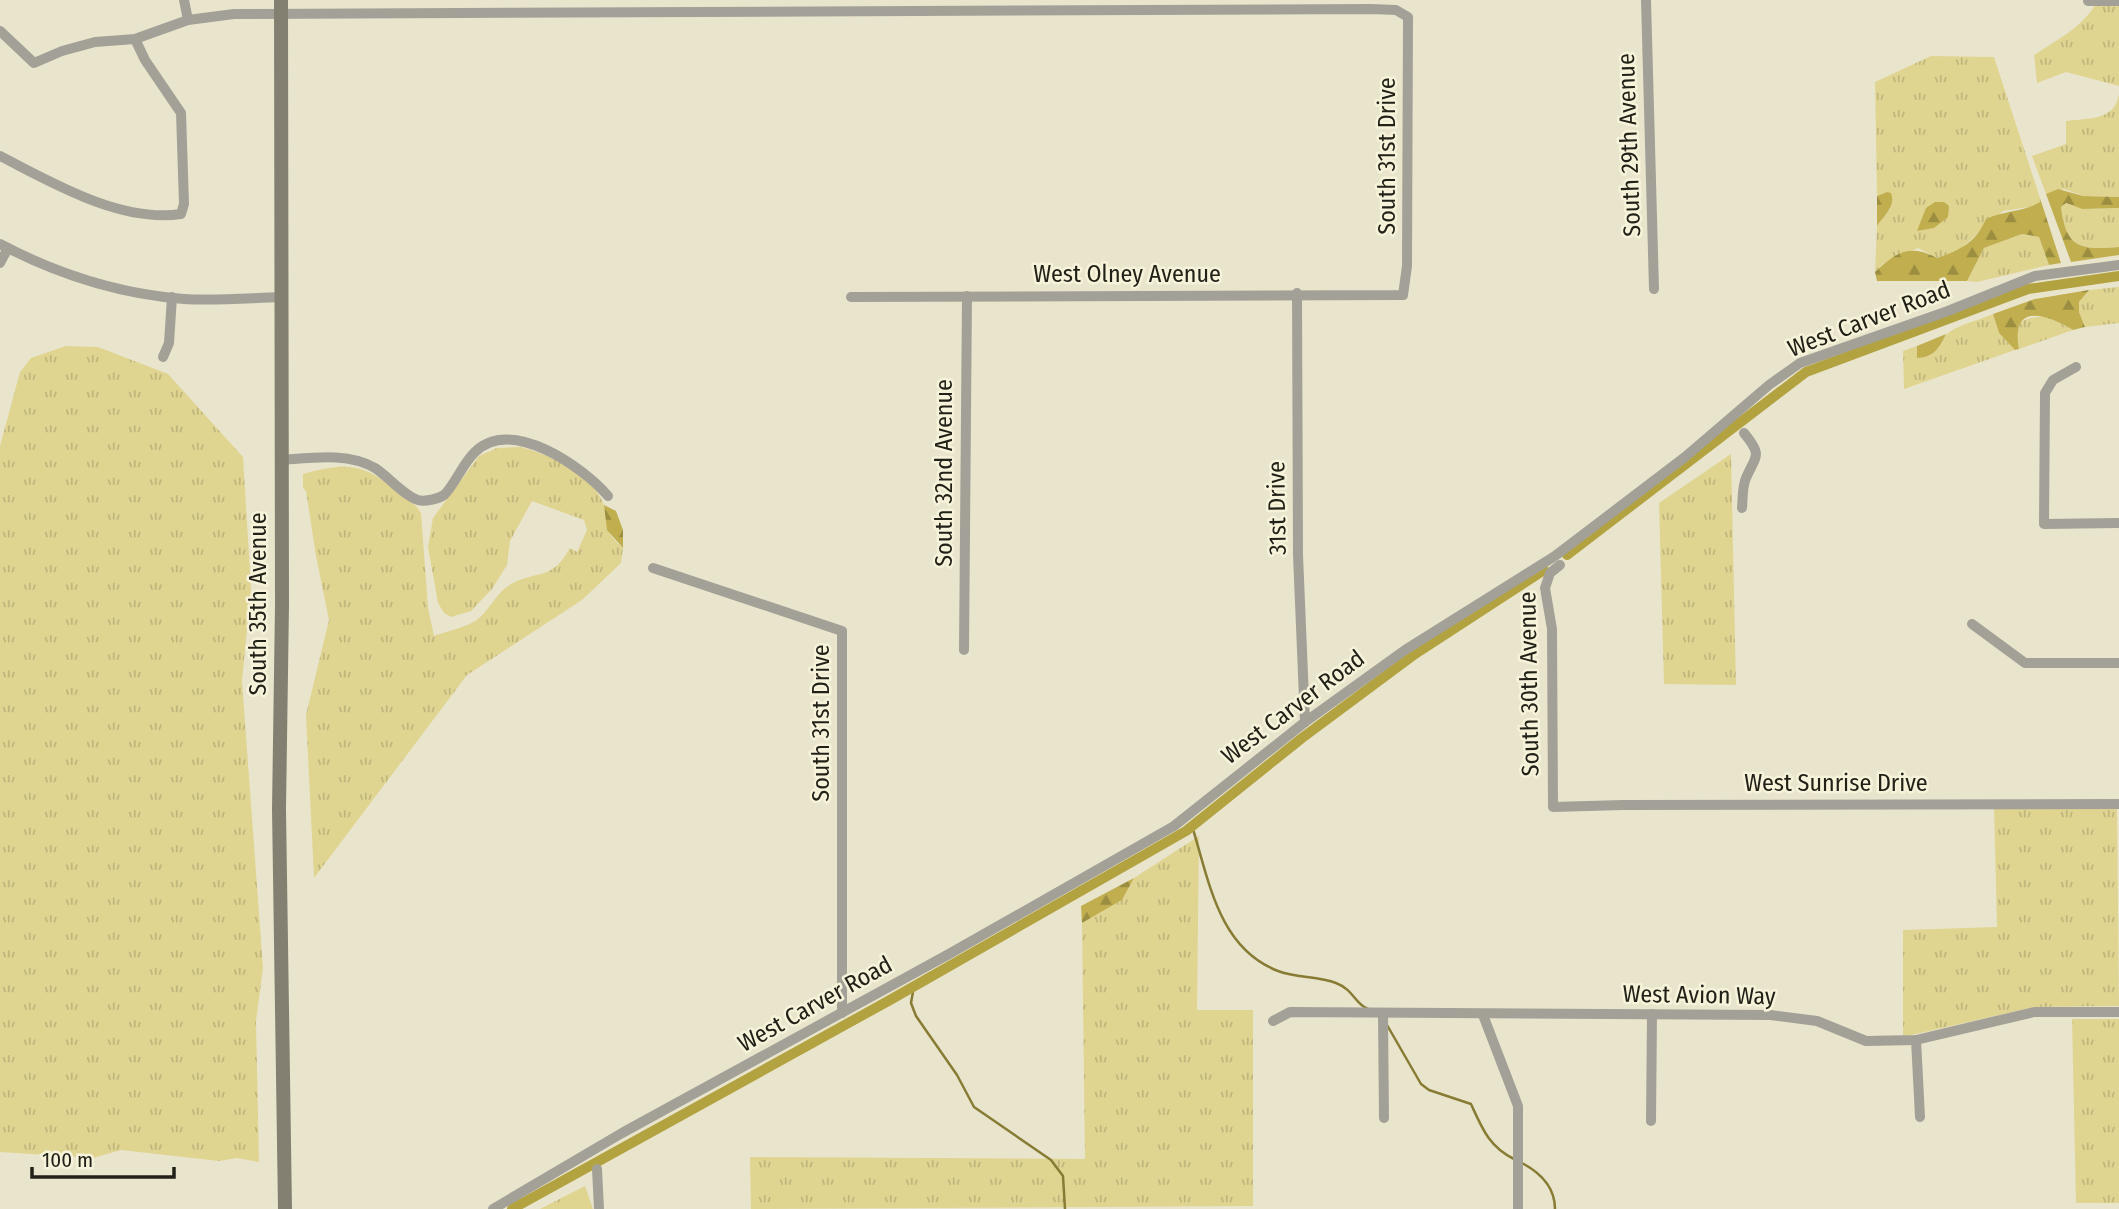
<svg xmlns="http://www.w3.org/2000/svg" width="2119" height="1209" font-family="'Fira Sans Condensed',sans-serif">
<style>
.grass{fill:url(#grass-tufts)}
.forest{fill:url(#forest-firs)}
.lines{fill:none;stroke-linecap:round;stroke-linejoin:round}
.stream{stroke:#887b34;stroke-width:2.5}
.canal{stroke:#b3a240;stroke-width:10}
.street{stroke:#a3a197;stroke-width:10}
.secondary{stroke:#838071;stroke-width:14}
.labels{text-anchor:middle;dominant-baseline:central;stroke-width:5;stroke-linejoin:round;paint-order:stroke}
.street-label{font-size:24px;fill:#222118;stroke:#f7f3da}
</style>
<defs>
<pattern id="grass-tufts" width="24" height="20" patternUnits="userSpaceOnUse" patternTransform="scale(1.75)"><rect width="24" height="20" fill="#e0d491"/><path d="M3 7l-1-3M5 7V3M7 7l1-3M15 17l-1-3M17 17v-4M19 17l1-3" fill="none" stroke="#c0b67c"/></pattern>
<pattern id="forest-firs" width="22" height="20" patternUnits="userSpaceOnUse" patternTransform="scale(1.75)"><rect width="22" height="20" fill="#c1af4f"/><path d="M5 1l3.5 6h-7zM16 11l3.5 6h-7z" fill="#9c8e41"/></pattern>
</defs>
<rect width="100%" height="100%" fill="#e9e5cd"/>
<!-- grass -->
<g class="grass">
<path d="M2096,4H2119V86L2066,72L2037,83L2034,55C2057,40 2081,28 2096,4Z"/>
<path d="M1931,56L1994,57L2041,201L2035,206L2003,211L1958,251L1937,258L1918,248L1884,263L1875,272L1877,226L1890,209L1887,192L1877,196L1875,82Z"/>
<path d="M2119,94V197L2083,196L2064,189L2046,194L2032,156L2066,144V121C2089,118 2115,121 2119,94Z"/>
<path d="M2065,203L2082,209L2119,208V247C2081,250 2066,249 2061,207Z"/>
<path d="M2022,234L2039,237L2049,265L1977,282L1967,281L1984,248Z"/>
<path d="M2119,287V323L2085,327L2079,312V302L2089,290Z"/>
<path d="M1993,314L1999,333L2015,350L1904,389L1903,351L1917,346V358C1935,358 1936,345 1946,335C1956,325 1980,320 1993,314Z"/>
<path d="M2049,316L2073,330L2019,349C2013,319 2021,318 2049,316Z"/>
<path d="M66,346L98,347L168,374L243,457L251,588L242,681L263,968L256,1021L259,1162L237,1158L219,1161L121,1150L93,1158L0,1152V446L20,372L31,358Z"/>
<path d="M521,447C550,455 593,474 604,505C611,527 602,530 623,548L621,563L582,600L467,675L314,878L306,715L329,620L316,556L306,491L303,488V474C363,457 371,471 417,507L421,513L428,608L434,636C447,631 469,627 479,618C492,607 496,592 513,583C540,570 552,580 570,548L577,552L587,530L584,520L532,501L510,541L507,565L492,589L471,611L451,617L444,613L438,603L428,547L433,518L479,456L497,448Z"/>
<path d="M1731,454L1736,685L1664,684L1659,503Z"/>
<path d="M1994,808H2117L2119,1006L2034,1007L1903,1037V930L1997,927Z"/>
<path d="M1199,836L1197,1010H1253V1206L751,1209L750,1157L1085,1159L1082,923L1122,900L1134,878Z"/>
<path d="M2072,1019H2119V1203H2076Z"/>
<path d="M585,1186L593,1209H540Z"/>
</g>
<!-- forest -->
<g class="forest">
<path d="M2058,189L2083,196L2119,197V208L2082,209L2066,203L2061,207C2066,249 2081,250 2119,247V255L2071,262L2046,194Z"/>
<path d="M1887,192L1891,193C1896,206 1884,216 1877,226V196Z"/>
<path d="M2041,201L2061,263L2049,265L2039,237L2022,234L1984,248L1967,281H1877L1875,272C1897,251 1911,244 1937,258C1961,250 1976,242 1986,219C2002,211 2030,211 2041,201Z"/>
<path d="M1935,202H1944L1949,206L1948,217L1934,228L1917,231L1926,208Z"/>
<path d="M2089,290L2079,302V312L2085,327L2073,330C2047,314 2010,302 2019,349L2015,350L1999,333L1993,314L2035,299Z"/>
<path d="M1946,334C1940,347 1933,358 1917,358V346Z"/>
<path d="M604,505L616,511L623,530V548L607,530Z"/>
<path d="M1134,878L1122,900L1082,923L1081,906Z"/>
</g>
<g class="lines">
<!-- stream -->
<g class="stream">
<path d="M1192,826C1209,880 1218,948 1278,971C1296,978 1318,976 1336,983C1354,990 1355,1004 1368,1009"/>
<path d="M914,986L911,1003L916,1016L957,1075L974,1107L1051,1160L1063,1176L1065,1209"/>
<path d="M1387,1025L1421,1084L1429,1090L1471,1104C1482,1128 1489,1147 1514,1159"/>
<path d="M1520,1162C1540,1172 1555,1186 1555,1209"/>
</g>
<!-- canal -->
<g class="canal">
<path d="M1567,555L1806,372L2028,289L2119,276"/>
<path d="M512,1209L890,1000L1186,831L1302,738L1415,654L1544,570"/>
</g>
<!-- street -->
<g class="street">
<path d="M184,0L188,20"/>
<path d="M1646,0L1654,289"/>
<path d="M2088,1H2119"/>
<path d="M0,31L34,63L62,51L95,42L135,39L188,20L234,14L1371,9L1396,10L1408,17L1407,266L1403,295L851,297"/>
<path d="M0,156C53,183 120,223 181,214L184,204L181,113L145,60L135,39"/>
<path d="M0,244C57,274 120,294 184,299C216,301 249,298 281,297"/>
<path d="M0,263L8,248"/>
<path d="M1297,293L1298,555L1305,722"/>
<path d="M163,357L169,343L172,297"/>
<path d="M2076,367L2053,380L2045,393L2044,524L2119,523"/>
<path d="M281,460C311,458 348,452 375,468C389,477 403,495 418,500C425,502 438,499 444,495C454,486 463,463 475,452C511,416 583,467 608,496"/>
<path d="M1742,508C1743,498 1742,487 1746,478C1756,455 1763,456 1744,433"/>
<path d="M1560,565L1550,573L1545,588L1552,629L1553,807L1623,805L2119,804"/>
<path d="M653,568L842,631V1013"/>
<path d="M1972,624L2025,663H2119"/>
<path d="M964,650L967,296"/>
<path d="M1383,1015L1384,1118"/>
<path d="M1483,1015L1518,1106V1209"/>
<path d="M1273,1021L1290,1012L1770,1015L1817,1021L1866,1041L1916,1040L2034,1012H2119"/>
<path d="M1916,1040L1920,1117"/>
<path d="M1651,1121L1652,1014"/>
<path d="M597,1169L599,1209"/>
<path d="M493,1209L622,1133L949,954L1174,826L1305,722L1405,650L1555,556L1685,457L1769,385L1800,363L1948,311L2035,276L2119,265"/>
</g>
<!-- secondary -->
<path class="secondary" d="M281,0L282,605L279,809L285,1209"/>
</g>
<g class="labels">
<!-- street labels -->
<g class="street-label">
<text transform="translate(1629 145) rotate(-92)">South 29th Avenue</text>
<text transform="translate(1387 156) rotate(-90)">South 31st Drive</text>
<text x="1127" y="274">West Olney Avenue</text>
<text transform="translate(1869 319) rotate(-21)">West Carver Road</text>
<text transform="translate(944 473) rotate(-90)">South 32nd Avenue</text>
<text transform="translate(1277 508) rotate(-91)">31st Drive</text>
<text transform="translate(258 604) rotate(-90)">South 35th Avenue</text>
<text transform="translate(1529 684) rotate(-91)">South 30th Avenue</text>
<text transform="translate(1293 707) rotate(-37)">West Carver Road</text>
<text transform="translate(821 723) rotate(-90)">South 31st Drive</text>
<text x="1836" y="783">West Sunrise Drive</text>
<text transform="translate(1699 995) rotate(1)">West Avion Way</text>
<text transform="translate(815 1004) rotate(-29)">West Carver Road</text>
</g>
</g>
<!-- scale -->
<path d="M32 1167v10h142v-10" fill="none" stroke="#222118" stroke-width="3.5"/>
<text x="42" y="1167" font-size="21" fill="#222118" stroke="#f7f3da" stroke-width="5" paint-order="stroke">100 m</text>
</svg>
